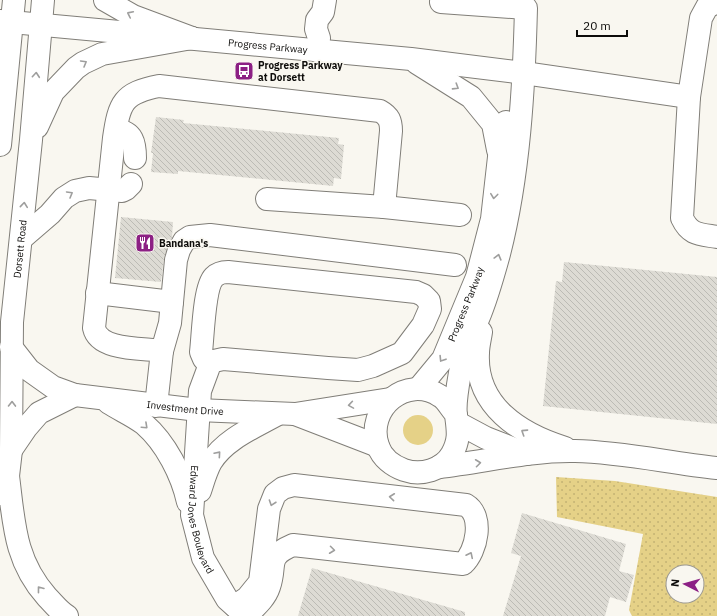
<svg xmlns="http://www.w3.org/2000/svg" width="717" height="616" viewBox="0 0 717 616" font-family="'IBM Plex Sans',sans-serif">
	<defs>
		<pattern id="grass-dots" width="8" height="8" patternUnits="userSpaceOnUse"><rect width="8" height="8" fill="#e5d187"/><path d="M2 2h.1M6 6h.1" fill="none" stroke="#c3b273" stroke-width="1.8" stroke-linecap="round"/></pattern>
		<pattern id="building-back-hatch" width="6" height="6" patternUnits="userSpaceOnUse"><rect width="6" height="6" fill="#dddbd4"/><path d="M-1 5l2 2M0 0l6 6M5-1l2 2" fill="none" stroke="#bcbbb5"/></pattern>
	</defs>
	<rect width="100%" height="100%" fill="#f9f7f0"/>
	<!-- grass -->
	<path fill="url(#grass-dots)" fill-rule="evenodd" d="M556,477L615,481L717,497V616H632L629,610L643,534L557,517ZM673,572H697V596H673Z"/>
	<!-- garden -->
	<path fill="#e5d187" d="M403 430a15 15 0 1 1 30 0a15 15 0 1 1-30 0Z"/>
	<!-- building -->
	<path fill="url(#building-back-hatch)" d="M156,117L184,120L183,123L339,138L338,144L344,145L341,179L334,178L333,186L178,171V174L151,172L153,153H151Z
		M121,217L173,222L172,237L164,257L161,282L115,278Z
		M564,262L717,277V424L543,406L556,281L562,282Z
		M522,513L626,544L619,571L634,575L626,602L610,597L605,616H503L521,556L511,553Z
		M312,568L465,612V616H298Z"/>
	<g fill="none" stroke-linecap="round" stroke-linejoin="round">
		<defs>
			<g id="minor">
				<path d="M442,0L441,2L526,8C524,88 519,176 499,254C493,276 487,298 478,319C472,335 464,351 461,367C459,379 454,403 456,415C458,431 460,439 452,454C443,470 421,476 404,470C393,466 382,458 378,446C365,408 407,374 440,396C446,399 451,409 456,414"/>
				<path d="M717,2L707,7L701,18L689,97L682,218C690,235 699,234 717,237"/>
				<path id="s1" d="M0,21L411,59L524,73L689,97"/>
				<path d="M318,51L319,38L316,29L317,20L323,12L325,0"/>
				<path d="M417,63L471,97L493,124L498,150"/>
				<path d="M116,130C133,132 135,143 135,158"/>
				<path d="M384,207L460,215"/>
				<path d="M21,239L50,214L64,198L75,191L89,188L122,191L126,189L131,184"/>
				<path d="M97,293L172,302"/>
				<path d="M481,332C480,339 478,346 478,353C475,406 520,434 565,448"/>
				<path id="s2" d="M11,347L29,370L53,387L75,395L198,410L295,414L390,399"/>
				<path d="M162,351L170,323L176,260L179,250L184,241L190,237L210,235L455,265"/>
				<path id="s3" d="M210,364L204,359L201,352C203,336 204,287 214,277C218,273 223,272 228,272L416,292L423,295L429,301L430,309L423,325L402,353L373,366L358,370L328,368L223,359L214,361L210,364L200,391L192,515L203,558L227,599L246,616"/>
				<path id="s4" d="M419,388L443,359L477,277L492,219L499,157L506,122"/>
				<path d="M109,403C120,410 134,416 144,424C166,443 182,475 188,502"/>
				<path d="M156,406L162,351C143,348 99,351 94,328L114,138C119,103 123,93 159,86L380,111C389,116 391,121 391,131L384,207L267,199"/>
				<path d="M295,414L378,446"/>
				<path d="M458,423L486,438L527,454"/>
				<path d="M11,450L26,428L39,413L75,395"/>
				<path d="M439,467C484,462 530,450 575,451C623,452 669,463 717,468"/>
				<path d="M200,491C203,482 206,471 211,462C225,439 255,427 278,414"/>
				<path d="M235,606L247,598L260,582L269,509L275,494L283,488L294,485L466,505C484,516 477,551 463,564L293,545C265,557 277,564 269,587C265,599 255,607 246,616"/>
			</g>
			<g id="major">
				<path d="M105,0L133,16L192,38"/>
				<path d="M37,127L53,92L76,68L83,63L102,54L192,38"/>
				<path d="M0,145L14,0"/>
				<path id="s5" d="M1,494L8,476L11,450L12,322L31,140L43,0"/>
			</g>
			<path id="highway" d="M8,476C14,522 14,560 47,597C54,604 59,611 67,616"/>
		</defs>
		<!-- minor casing -->
		<use href="#minor" stroke="#807e78" stroke-width="24"/>
		<!-- major casing -->
		<use href="#major" stroke="#807e78" stroke-width="24"/>
		<!-- highway casing -->
		<use href="#highway" stroke="#807e78" stroke-width="24"/>
		<!-- minor -->
		<use href="#minor" stroke="#fff" stroke-width="22"/>
		<!-- major -->
		<use href="#major" stroke="#fff" stroke-width="22"/>
		<!-- highway -->
		<use href="#highway" stroke="#fff" stroke-width="22"/>
	</g>
	<!-- one-way arrows -->
	<defs><path id="oneway-chevron" d="M-2-3.5L2.5 0L-2 3.5" fill="none" stroke-width="1.6" stroke-linecap="round" stroke-linejoin="round"/></defs>
	<g stroke="#9e9e9d">
		<use href="#oneway-chevron" transform="translate(130 14) rotate(-154)"/>
		<use href="#oneway-chevron" transform="translate(84 63) rotate(-30)"/>
		<use href="#oneway-chevron" transform="translate(36 75) rotate(-85)"/>
		<use href="#oneway-chevron" transform="translate(456 87) rotate(32)"/>
		<use href="#oneway-chevron" transform="translate(70 194) rotate(-30)"/>
		<use href="#oneway-chevron" transform="translate(494 196) rotate(97)"/>
		<use href="#oneway-chevron" transform="translate(24 205) rotate(-84)"/>
		<use href="#oneway-chevron" transform="translate(498 257) rotate(-75)"/>
		<use href="#oneway-chevron" transform="translate(442 359) rotate(122)"/>
		<use href="#oneway-chevron" transform="translate(12 404) rotate(-89)"/>
		<use href="#oneway-chevron" transform="translate(351 405) rotate(171)"/>
		<use href="#oneway-chevron" transform="translate(145 426) rotate(43)"/>
		<use href="#oneway-chevron" transform="translate(524 432) rotate(-147)"/>
		<use href="#oneway-chevron" transform="translate(218 454) rotate(-49)"/>
		<use href="#oneway-chevron" transform="translate(478 463) rotate(-7)"/>
		<use href="#oneway-chevron" transform="translate(392 497) rotate(-174)"/>
		<use href="#oneway-chevron" transform="translate(272 503) rotate(109)"/>
		<use href="#oneway-chevron" transform="translate(332 550) rotate(7)"/>
		<use href="#oneway-chevron" transform="translate(470 555) rotate(-64)"/>
		<use href="#oneway-chevron" transform="translate(40 589) rotate(-128)"/>
	</g>
	<!-- icons -->
	<defs>
		<symbol id="bus-square" viewBox="-11 -11 22 22"><rect x="-9" y="-9" width="18" height="18" rx="4" fill="#8c2084" stroke="#f9f7f0"/><path d="M-5-6H5V4H4V6H2V4H-2V6H-4V4H-5ZM-3.5-4V0h7V-4ZM-3.5 1.2v1.5H-2V1.2ZM2 1.2v1.5H3.5V1.2Z" fill="#fff"/></symbol>
		<symbol id="restaurant-square" viewBox="-11 -11 22 22"><rect x="-9" y="-9" width="18" height="18" rx="4" fill="#8c2084" stroke="#f9f7f0"/><path d="M-5-6h1v4h1v-4h1v4h1v-4h1v5L-1.5 .5V6h-2V.5L-5-1ZM5-6V6H3V1.5H1.5Q1.5-4 5-6Z" fill="#fff"/></symbol>
	</defs>
	<g fill-rule="evenodd">
		<use href="#bus-square" x="233" y="60" width="22" height="22"/>
		<use href="#restaurant-square" x="134" y="232" width="22" height="22"/>
	</g>
	<g text-anchor="middle" dominant-baseline="central" stroke-width="3" stroke-linejoin="round" paint-order="stroke">
		<!-- street labels -->
		<g font-size="10" fill="#0d0c0a" stroke="#f9f7f0">
			<text stroke="none"><textPath href="#s1" startOffset="269">Progress Parkway</textPath></text>
			<text stroke="none"><textPath href="#s5" startOffset="247">Dorsett Road</textPath></text>
			<text stroke="none"><textPath href="#s4" startOffset="97">Progress Parkway</textPath></text>
			<text stroke="none"><textPath href="#s2" startOffset="193">Investment Drive</textPath></text>
			<text stroke="none"><textPath href="#s3" startOffset="729">Edward Jones Boulevard</textPath></text>
		</g>
		<!-- poi labels -->
		<g font-size="10" font-weight="bold" fill="#0d0c0a" stroke="#f9f7f0" text-anchor="start">
			<text x="258" y="65">Progress Parkway<tspan x="258" dy="12">at Dorsett</tspan></text>
			<text x="159" y="243">Bandana's</text>
		</g>
	</g>
	<!-- north arrow -->
	<g transform="translate(685 584) rotate(276)"><circle r="19" fill="#f9f7f0" stroke="#9b9994"/>
	<path d="M0-3L7 15L0 10L-7 15Z" fill="#8c2084"/>
	<text y="-6" font-size="11" font-weight="bold" text-anchor="middle" fill="#0d0c0a">N</text>
	</g>
	<!-- scale -->
	<path d="M577 30v6h50v-6" fill="none" stroke="#0d0c0a" stroke-width="2"/>
	<text x="583" y="30" font-size="12" fill="#0d0c0a" stroke="#f9f7f0" stroke-width="3" paint-order="stroke">20 m</text>
</svg>
